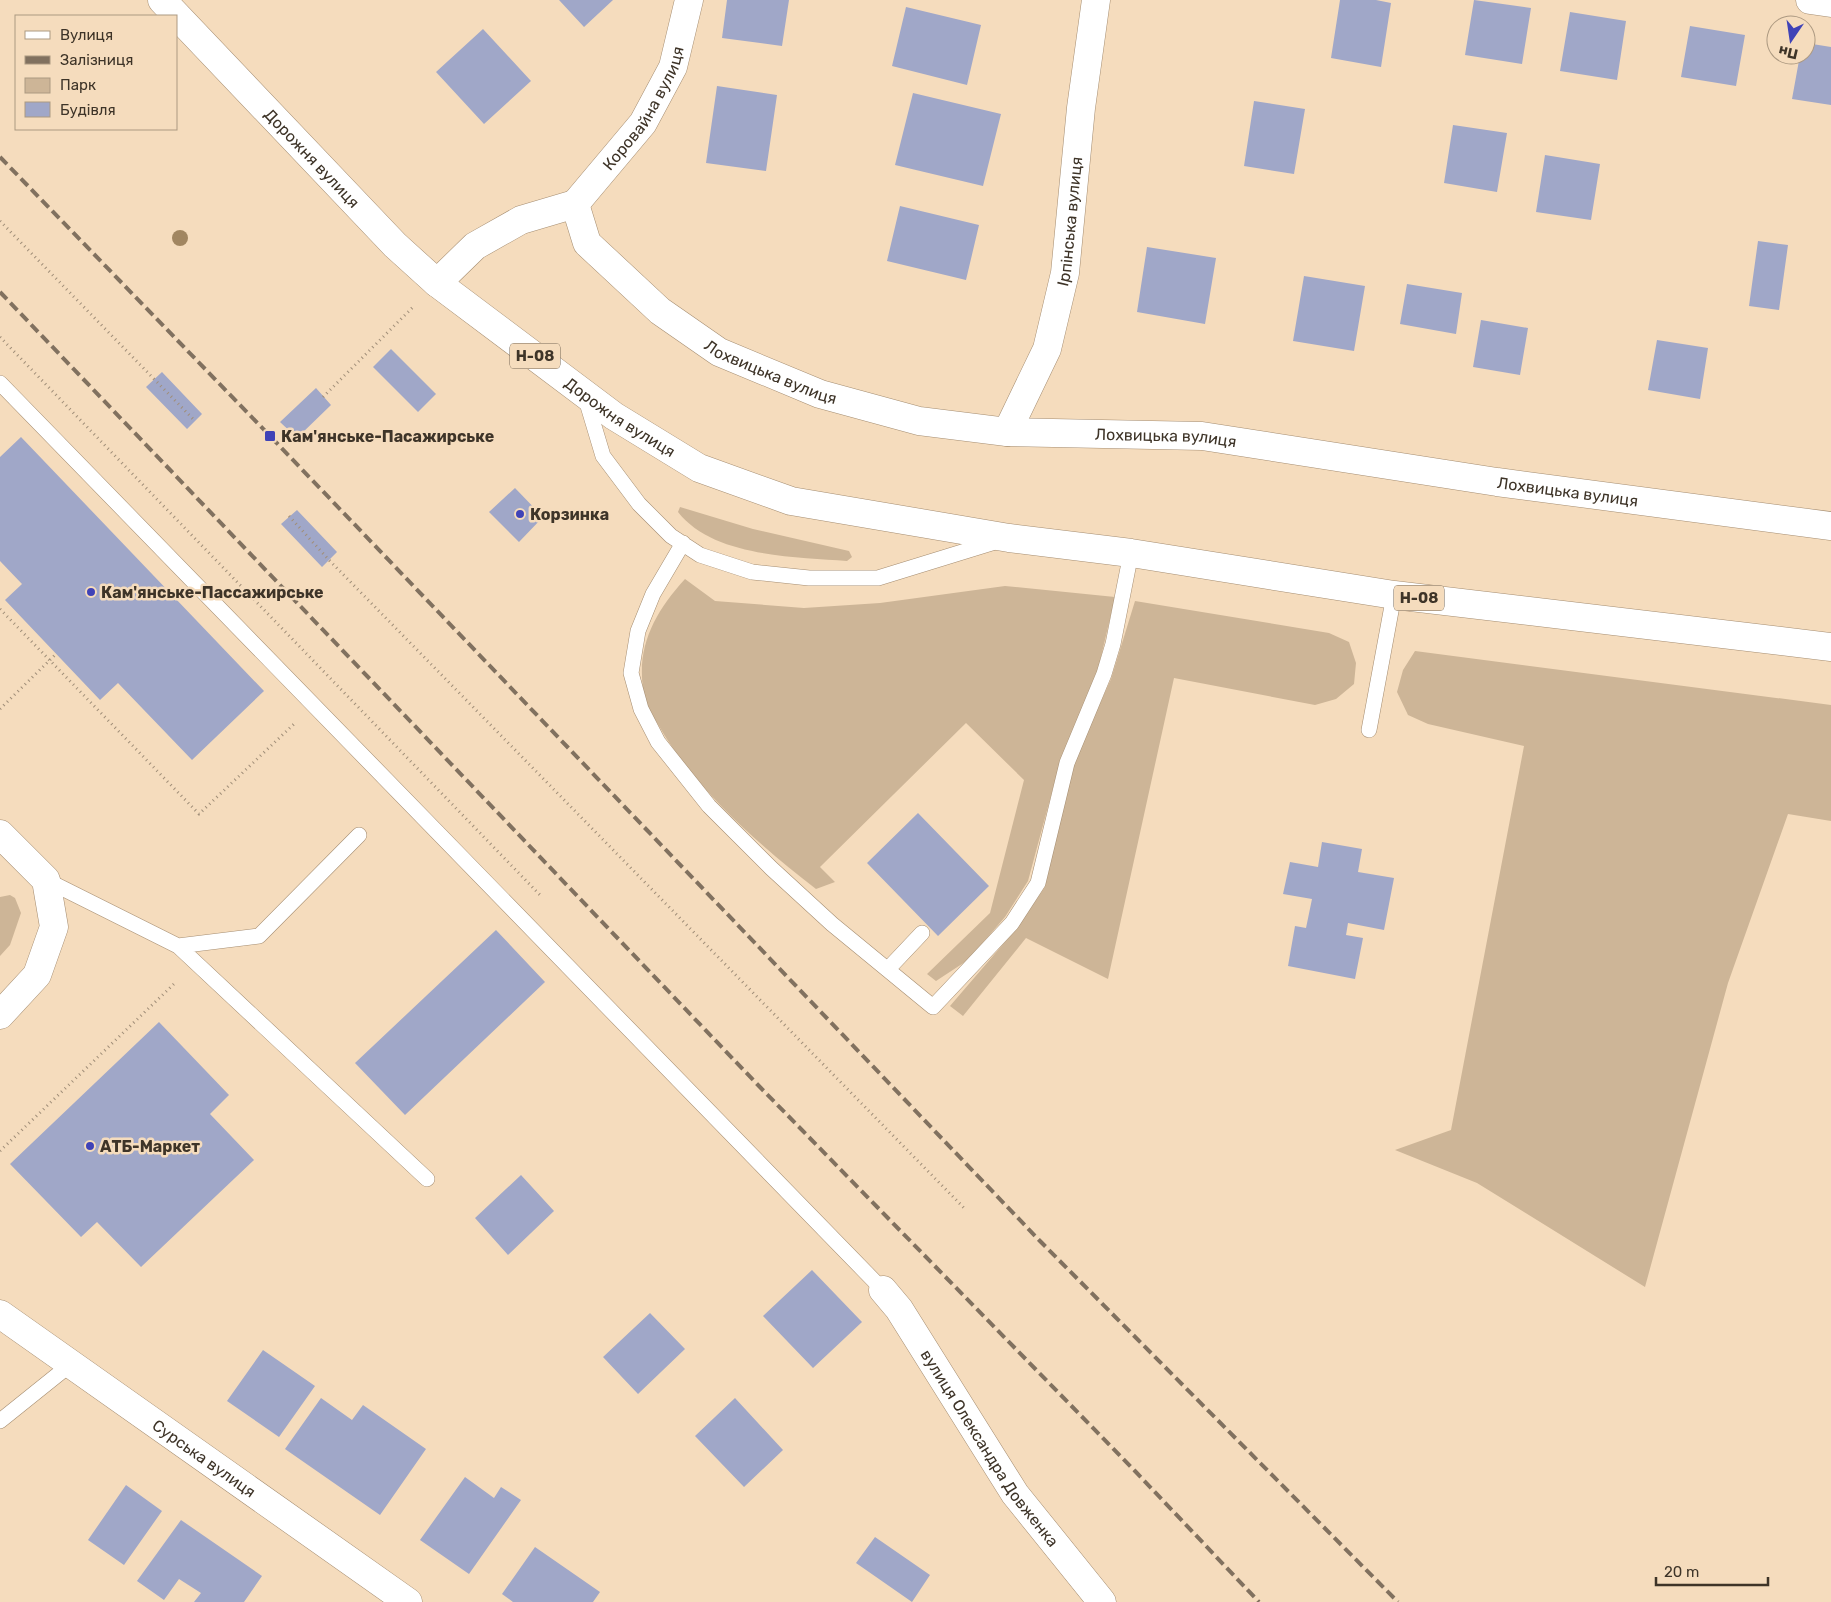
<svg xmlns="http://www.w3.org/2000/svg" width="1831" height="1602" viewBox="0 0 1831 1602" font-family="Rubik,sans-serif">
	<rect width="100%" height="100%" fill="#f5dcbd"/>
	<!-- green -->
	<path fill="#cdb597" d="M680,507L753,529L849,551L852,557L847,561C795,557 713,557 678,512Z
		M685,579L715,601L804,608L880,603L1005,586L1115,597L1097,674L1060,762L1028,881L1005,917L968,960L936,981L927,974L990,913L1024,780L966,723L820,867L835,882L816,889C759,845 695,789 659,726C655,719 648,711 646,703C633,653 652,615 685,579Z
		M1135,601L1329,633L1349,642L1356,663L1354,684L1336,699L1315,705L1174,678L1108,979L1026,938L963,1016L950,1006L1017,928L1045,887L1072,765L1111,679Z
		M1415,651L1831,705V821L1788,814L1728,983L1645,1287L1477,1183L1395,1150L1451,1130L1524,746L1428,724L1408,715L1397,692L1403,670Z
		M10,895L15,898L21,913L10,945L0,956V897Z"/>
	<!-- building -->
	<path fill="#a0a7c8" d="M559,0H613L584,27Z
		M727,0H789L782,46L722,38Z
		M1340,0H1376L1391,3L1381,67L1331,58Z
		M1474,0L1531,8L1522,64L1465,55Z
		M906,7L981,25L967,85L892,66Z
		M1570,12L1626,21L1617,80L1560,71Z
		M1690,26L1745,35L1736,86L1681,77Z
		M483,29L531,81L484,124L436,72Z
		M1806,43L1831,47V105L1792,99L1800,55H1806Z
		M717,86L777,95L766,171L706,163Z
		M913,93L1001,114L983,186L895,165Z
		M1254,101L1305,109L1294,174L1244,166Z
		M1453,125L1507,133L1497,192L1444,183Z
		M1545,155L1600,164L1591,220L1536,212Z
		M900,206L979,225L966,280L887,261Z
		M1758,241L1788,245L1779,310L1749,306Z
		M1147,247L1216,258L1205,324L1137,312Z
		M1304,276L1365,286L1354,351L1293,341Z
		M1407,284L1462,293L1456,334L1400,324Z
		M1481,320L1528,328L1520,375L1473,367Z
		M1657,340L1708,348L1700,399L1648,390Z
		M391,349L436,394L418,412L373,367Z
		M162,372L202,414L187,429L146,387Z
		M316,388L331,405L297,438L280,422Z
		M21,437L264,691L192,760L118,683L100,700L5,600L22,584L0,561V457Z
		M515,488L543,517L519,542L489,512Z
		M297,510L337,552L322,567L281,524Z
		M918,813L989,886L938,936L867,863Z
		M1322,842L1362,849L1358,872L1394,878L1384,930L1348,923L1346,935L1363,938L1355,979L1288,966L1295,926L1306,928L1312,899L1283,894L1290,862L1318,867Z
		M496,930L545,982L405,1115L355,1063Z
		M159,1022L229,1095L210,1114L254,1160L141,1267L97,1222L81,1237L10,1164Z
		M521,1175L554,1211L508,1255L475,1218Z
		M812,1270L862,1322L813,1368L763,1316Z
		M650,1313L685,1349L638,1394L603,1357Z
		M263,1350L315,1386L279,1437L227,1401Z
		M321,1398L352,1420L363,1405L426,1449L380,1515L285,1449Z
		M735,1398L783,1450L744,1487L695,1436Z
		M465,1477L494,1498L501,1487L521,1500L469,1574L420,1540Z
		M126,1485L162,1511L124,1565L88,1540Z
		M181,1520L262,1576L244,1602H194L201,1593L179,1579L164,1600L137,1581Z
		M875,1537L930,1575L912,1602L856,1563Z
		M535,1547L600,1592L593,1602H513L502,1594Z"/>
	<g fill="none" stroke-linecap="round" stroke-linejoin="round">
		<defs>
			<path id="service" d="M0,383L883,1290
				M585,396L603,456L639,504L671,536L700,555L752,572L809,578H878L998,541
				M683,543L653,594L638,631L631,673L641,709L658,742L709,806L771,868L832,924L933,1007L1012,923L1038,883L1067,763L1104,674L1113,644L1131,553
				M1369,730L1394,595
				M46,880L178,946L427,1179
				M178,946L259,936L359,835
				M888,969L922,933
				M0,1421L71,1364"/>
			<g id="minor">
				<path d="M1810,0L1831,3"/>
				<path id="s1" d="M575,204L587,243L660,311L719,352L820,394L919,421L1007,432L1202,436L1497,482L1831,526"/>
				<path id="s2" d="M575,204L643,123L673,67L689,0"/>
				<path d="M437,283L475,246L521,220L575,204"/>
				<path id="s3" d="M1007,432L1047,349L1065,273L1081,108L1096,0"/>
				<path id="s4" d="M883,1290L899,1309L1015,1494L1102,1602"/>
			</g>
			<g id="tertiary">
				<path id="s5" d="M0,1314L408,1602"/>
			</g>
			<path id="secondary" d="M0,834L46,880L54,927L37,975L0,1015"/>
			<g id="primary">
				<path id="s6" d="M162,0L395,245L437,283L614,416L699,468L791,501L1009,538L1131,553L1394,595L1831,647"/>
			</g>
		</defs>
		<!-- service casing -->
		<use href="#service" stroke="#a58d71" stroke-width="16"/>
		<!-- minor casing -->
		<use href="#minor" stroke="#a58d71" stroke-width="29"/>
		<!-- tertiary casing -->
		<use href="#tertiary" stroke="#a58d71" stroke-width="29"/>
		<!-- secondary casing -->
		<use href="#secondary" stroke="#a58d71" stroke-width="29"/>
		<!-- primary casing -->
		<use href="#primary" stroke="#a58d71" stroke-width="29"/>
		<!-- path -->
		<path stroke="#a08e78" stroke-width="3" stroke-dasharray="1 4" stroke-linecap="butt" d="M0,221L195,421
			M0,337L540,895
			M323,397L413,307
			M289,516L329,560L966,1210
			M0,609L199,814L294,724
			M0,709L56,654
			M0,1151L176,982"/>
		<!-- service -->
		<use href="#service" stroke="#fff" stroke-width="15"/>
		<!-- minor -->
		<use href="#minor" stroke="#fff" stroke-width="28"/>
		<!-- tertiary -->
		<use href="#tertiary" stroke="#fff" stroke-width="28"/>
		<!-- secondary -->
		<use href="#secondary" stroke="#fff" stroke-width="28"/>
		<!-- primary -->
		<use href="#primary" stroke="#fff" stroke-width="28"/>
		<!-- rail -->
		<path stroke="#81715f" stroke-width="4" stroke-dasharray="10 5" stroke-linecap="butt" d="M0,157L270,436L1039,1240L1398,1602
			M0,292L757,1084L1135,1471L1259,1602"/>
	</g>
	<!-- trees -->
	<circle fill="#a18661" cx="180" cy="238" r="8"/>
	<!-- markers -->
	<g fill="#4043b7" stroke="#f5dcbd" stroke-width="2">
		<rect x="264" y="430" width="12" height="12" rx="2.5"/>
		<circle cx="520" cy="514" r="5"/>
		<circle cx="91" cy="592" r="5"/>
		<circle cx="90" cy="1146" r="5"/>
	</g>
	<g text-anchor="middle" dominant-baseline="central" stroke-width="5" stroke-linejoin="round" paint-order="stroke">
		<!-- shield labels -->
		<g fill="#f5dcbd" stroke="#756655" stroke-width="1">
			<rect x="510" y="343.5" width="50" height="25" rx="4"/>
			<rect x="1394" y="585.5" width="50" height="25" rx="4"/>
		</g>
		<g font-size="15" font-weight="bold" fill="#3e3428">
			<text x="535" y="356">Н-08</text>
			<text x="1419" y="598">Н-08</text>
		</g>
		<!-- street labels -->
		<g font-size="16" fill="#3e3428" stroke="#f5dcbd">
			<text stroke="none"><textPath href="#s2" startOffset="119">Коровайна вулиця</textPath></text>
			<text stroke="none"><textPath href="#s6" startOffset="218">Дорожня вулиця</textPath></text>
			<text stroke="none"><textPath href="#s3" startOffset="222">Ірпінська вулиця</textPath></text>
			<text stroke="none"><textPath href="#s1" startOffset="268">Лохвицька вулиця</textPath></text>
			<text stroke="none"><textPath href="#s6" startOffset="622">Дорожня вулиця</textPath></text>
			<text stroke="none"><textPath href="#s1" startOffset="672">Лохвицька вулиця</textPath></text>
			<text stroke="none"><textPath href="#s1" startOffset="1078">Лохвицька вулиця</textPath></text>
			<text stroke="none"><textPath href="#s4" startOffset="191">вулиця Олександра Довженка</textPath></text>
			<text stroke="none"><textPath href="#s5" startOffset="250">Сурська вулиця</textPath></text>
		</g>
		<!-- poi labels -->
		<g font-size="16" font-weight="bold" fill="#3e3428" stroke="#f5dcbd" text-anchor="start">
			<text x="281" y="436">Кам'янське-Пасажирське</text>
			<text x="530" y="514">Корзинка</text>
			<text x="101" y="592">Кам'янське-Пассажирське</text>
			<text x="100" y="1146">АТБ-Маркет</text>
		</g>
	</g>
	<!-- legend -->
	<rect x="15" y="15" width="162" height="115" fill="#f5dcbd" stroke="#ac9981"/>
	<rect x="25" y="31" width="25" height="8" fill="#ffffff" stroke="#ac9981"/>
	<text x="60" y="40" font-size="15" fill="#3e3428">Вулиця</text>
	<rect x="25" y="56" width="25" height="8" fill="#81715f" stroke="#ac9981"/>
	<text x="60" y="65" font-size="15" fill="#3e3428">Залізниця</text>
	<rect x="25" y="78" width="25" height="15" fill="#cdb597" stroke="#ac9981"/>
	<text x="60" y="90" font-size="15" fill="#3e3428">Парк</text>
	<rect x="25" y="102" width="25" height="15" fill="#a0a7c8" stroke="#ac9981"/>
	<text x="60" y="115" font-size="15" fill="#3e3428">Будівля</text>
	<!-- north arrow -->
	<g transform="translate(1791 40) rotate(193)"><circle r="24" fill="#f5dcbd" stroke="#ac9981"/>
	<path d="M0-4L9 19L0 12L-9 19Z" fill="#4043b7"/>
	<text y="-8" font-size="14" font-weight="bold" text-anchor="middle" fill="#3e3428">Пн</text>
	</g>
	<!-- scale -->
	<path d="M1656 1577v8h112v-8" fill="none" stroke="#3e3428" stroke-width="2.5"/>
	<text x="1664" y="1577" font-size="15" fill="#3e3428" stroke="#f5dcbd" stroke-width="4" paint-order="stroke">20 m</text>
</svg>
